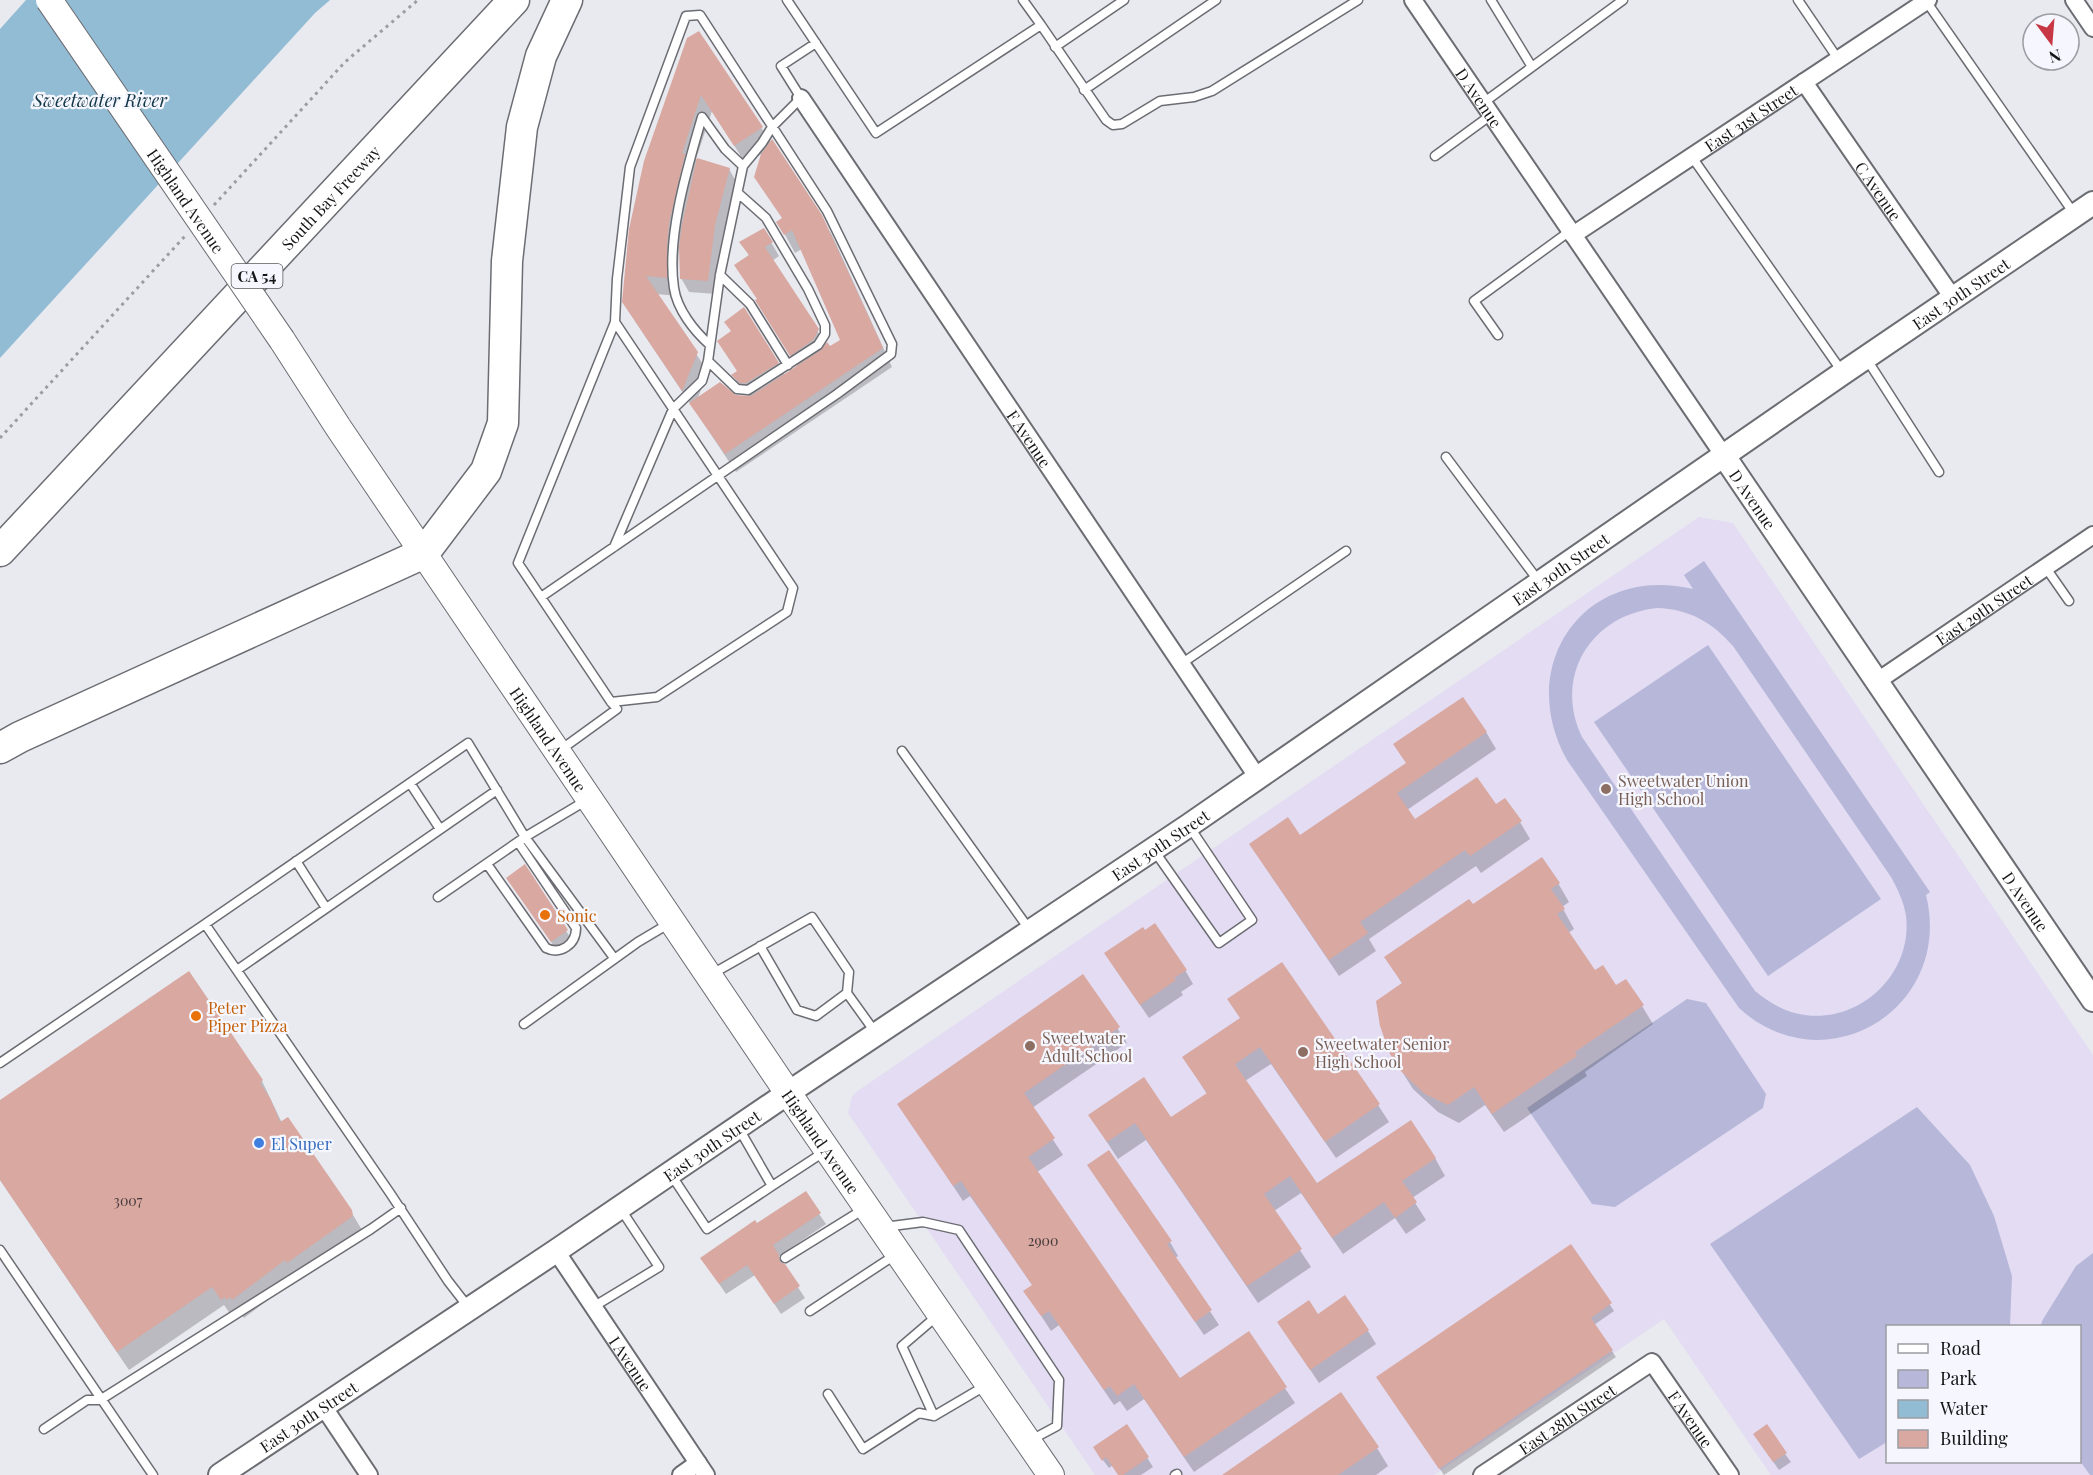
<svg xmlns="http://www.w3.org/2000/svg" width="2093" height="1475" viewBox="0 0 2093 1475" font-family="'Playfair Display',serif">
	<rect width="100%" height="100%" fill="#e9e9f0"/>
	<!-- education -->
	<path fill="#e3dcf2" fill-rule="evenodd" d="M1699,517L1733,523L2093,1055V1475H1771L1664,1319L1434,1475H1095L848,1113L852,1097L856,1092ZM1888,1326H2080V1462H1888Z"/>
	<!-- green -->
	<path fill="#b6b7d9" fill-rule="evenodd" d="M1704,561L1930,892L1926,895C1954,1008 1825,1087 1739,1008L1567,760C1514,665 1585,563 1693,589L1684,575ZM1657,608C1689,609 1712,622 1733,646L1891,877C1898,890 1904,902 1906,916C1913,973 1861,1023 1805,1015C1786,1013 1770,1003 1755,991L1582,737C1553,676 1591,615 1657,608Z
		M1708,645L1881,899L1768,976L1594,722Z
		M1687,999L1706,1003L1766,1094L1763,1108L1615,1207L1592,1204L1527,1108Z
		M1917,1107L1970,1165L1994,1216L2012,1276L2010,1326H1888L1887,1442L1859,1459L1710,1244Z
		M2093,1253V1475H2090L2080,1461V1326H2041L2042,1321L2076,1266Z"/>
	<!-- water -->
	<path fill="#91bcd4" d="M26,0H330L315,13L0,358V29Z"/>
	<!-- shadow -->
	<path fill="#0003" fill-rule="evenodd" d="M698,33L820,216L832,235L892,367L736,472L635,321ZM712,111L746,164L763,153L756,177L783,219L778,222L795,253L802,249L842,341L829,348L827,346L772,261L779,256L764,230L741,242L750,257L758,300L765,314L798,367L785,376L778,363L733,375L741,389L750,397L697,400L708,372L657,294L677,296L679,247H681V278L689,292L716,294L722,239L737,183L729,169L696,159Z
		M1486,732L1496,749L1407,810L1415,821L1520,822L1530,839L1481,873L1476,866L1369,939L1376,951L1339,976L1261,861Z
		M525,866L575,945L560,955L508,878Z
		M1558,883L1569,902L1562,907L1574,929L1568,933L1595,972L1642,1006L1653,1024L1585,1072L1587,1076L1504,1132L1485,1105L1459,1123L1438,1112L1413,1089L1391,1054L1403,985L1386,957L1473,906Z
		M1114,967L1185,970L1193,984L1181,992L1183,995L1149,1018Z
		M1083,976L1127,1043L1032,1108L1063,1155L1037,1172L1180,1380L1248,1334L1295,1403L1194,1472L1144,1399L1127,1411L1120,1401L1114,1405L1059,1325L1051,1331L1025,1291L1033,1286L970,1196L963,1201L899,1104Z
		M1229,1000L1378,1105L1389,1122L1336,1158L1271,1064L1245,1081L1317,1185L1435,1158L1445,1176L1412,1198L1426,1220L1406,1234L1395,1218L1343,1254L1301,1193L1274,1211L1311,1267L1258,1303L1146,1140L1118,1159L1090,1116L1171,1119L1207,1094L1184,1058L1241,1019Z
		M262,1081L282,1123L350,1210L362,1230L363,1236L299,1281L297,1278L244,1318L242,1315L239,1318L237,1315L233,1318L224,1305L129,1370L0,1180V1102Z
		M1109,1152L1170,1242L1178,1256L1175,1258L1219,1325L1204,1335L1097,1179Z
		M819,1214L826,1224L778,1257L805,1298L781,1314L755,1275L726,1294L709,1269Z
		M1571,1246L1614,1311L1594,1325L1616,1357L1444,1475L1382,1384Z
		M1317,1316L1368,1331L1376,1344L1319,1383L1279,1323Z
		M1127,1426L1153,1467L1141,1475H1119L1113,1465L1109,1468L1100,1456Z
		M1760,1443L1785,1454L1791,1462L1779,1470Z
		M1377,1448L1388,1466L1376,1475H1223Z"/>
	<!-- building -->
	<path fill="#d8a8a1" d="M699,31L763,127L734,146L701,95L682,153L685,154L669,223L667,246V278L646,276L698,352L682,391L622,302L629,229L644,161L687,38Z
		M772,139L822,215L883,348L725,454L689,403L720,382L736,395L751,396L821,350L827,342L830,346L840,340L792,230L784,235L776,222L782,218L754,177L761,154Z
		M697,158L730,168L715,225L708,281L680,279L679,247L682,225Z
		M764,228L773,242L765,247L819,329L813,340L790,356L755,300L757,299L734,265L749,255L739,242Z
		M744,307L779,363L746,383H740L731,375L737,371L717,341L731,331L724,322Z
		M1463,697L1487,732L1397,793L1415,819L1477,777L1496,804L1505,798L1522,821L1470,856L1465,850L1360,922L1368,933L1329,960L1249,844L1288,817L1300,835L1406,763L1393,744Z
		M1542,857L1560,883L1551,889L1565,909L1557,914L1595,970L1603,965L1616,985L1626,979L1644,1005L1575,1052L1577,1056L1492,1114L1474,1087L1448,1105L1425,1094L1410,1080L1400,1070L1390,1054L1380,1026L1376,1001L1402,983L1384,957L1469,899L1473,904Z
		M525,864L568,930L551,942L506,878Z
		M1155,923L1187,970L1174,978L1176,980L1140,1005L1104,953L1143,927L1145,930Z
		M1282,962L1380,1104L1325,1142L1260,1047L1235,1064L1317,1183L1411,1120L1436,1158L1402,1181L1417,1202L1395,1218L1384,1202L1332,1238L1290,1176L1264,1194L1302,1249L1247,1286L1135,1123L1107,1142L1088,1115L1144,1077L1171,1117L1207,1093L1182,1057L1240,1018L1227,999Z
		M189,971L263,1080L260,1083L271,1100L280,1122L288,1117L352,1210L353,1216L287,1263L285,1260L232,1300L230,1297L227,1300L225,1297L221,1300L212,1287L117,1352L0,1180V1100Z
		M1083,974L1120,1027L1024,1093L1055,1138L1028,1157L1180,1378L1249,1331L1287,1387L1184,1457L1134,1384L1117,1396L1110,1386L1104,1390L1049,1311L1041,1316L1023,1291L1032,1285L961,1181L953,1186L897,1104Z
		M1109,1150L1172,1241L1167,1244L1212,1310L1195,1322L1087,1165Z
		M806,1191L821,1213L773,1245L779,1255L780,1262L785,1264L800,1286L774,1304L747,1265L719,1284L700,1258L755,1220L757,1223Z
		M1571,1244L1612,1303L1591,1318L1613,1350L1439,1469L1376,1377Z
		M1345,1295L1369,1330L1310,1370L1277,1322L1309,1300L1318,1314Z
		M1341,1392L1379,1447L1338,1475H1222Z
		M1127,1424L1149,1457L1123,1475H1118L1106,1457L1102,1461L1093,1447Z
		M1767,1424L1787,1453L1773,1462L1753,1434Z"/>
	<g fill="none" stroke-linecap="round" stroke-linejoin="round">
		<defs>
			<path id="lane" d="M787,0L876,133L1041,25L1106,120L1113,125L1122,124L1160,101L1194,97L1212,91L1358,0
				M1023,0L1041,25
				M1491,0L1532,67
				M1798,0L1838,59
				M1926,1L2075,215
				M1055,47L1124,0
				M1084,90L1216,0
				M1483,103L1623,0
				M1435,156L1491,115
				M1692,157L1843,373
				M720,275L750,304L788,365
				M1498,335L1474,301L1570,231
				M710,345C694,331 677,309 674,288C666,236 688,166 702,117L725,149L743,166
				M1866,358L1939,472
				M708,361L737,389L748,390L818,345L825,334V325L808,289L766,218L738,193
				M1446,457L1540,583
				M614,547L673,409L702,381L708,361L720,275L743,166L762,143L772,127L801,98L781,66L816,43
				M2046,568L2069,601
				M541,597L837,394L891,354L892,344L827,211L700,15L686,16L630,167L617,279L615,322
				M1181,664L1346,551
				M559,751L617,709L611,702L518,563L615,322L793,588L787,612L657,697L611,702
				M902,751L1029,929
				M410,783L440,829
				M1153,849L1219,943L1252,920L1189,826
				M296,861L326,908
				M487,864L546,948C560,955 576,945 576,928L518,842
				M438,897L525,837L614,958
				M205,924L468,743L525,837L587,800
				M760,946L797,1010L816,1016L847,993
				M237,970L497,790
				M712,974L812,917L849,972L847,993L875,1032
				M524,1024L638,942L670,923
				M0,1063L205,924L390,1193L448,1281L469,1308
				M670,1173L707,1229L772,1186L738,1127
				M772,1186L824,1152
				M884,1227L923,1222L959,1230L1059,1380L1057,1426L1031,1440
				M0,1250L153,1475
				M785,1258L864,1209
				M593,1307L659,1267L620,1208
				M810,1311L895,1255
				M937,1316L902,1346L934,1416L985,1386
				M828,1394L863,1449L919,1413L934,1416
				M44,1429L87,1400H100L371,1229L401,1208
				M1175,1475L1177,1474"/>
			<g id="street">
				<path id="s1" d="M1413,0L1724,456"/>
				<path d="M2074,0L2093,28"/>
				<path id="s2" d="M1804,82L1953,298"/>
				<path id="s3" d="M801,98L1258,778"/>
				<path id="s4" d="M1573,235L1928,0"/>
				<path id="s5" d="M1876,682L2093,535"/>
				<path id="s6" d="M556,1251L706,1475"/>
				<path d="M323,1406L369,1475"/>
				<path d="M681,1475L698,1463"/>
				<path id="s7" d="M1482,1475L1652,1362L1730,1475"/>
			</g>
			<g id="secondary">
				<path id="s8" d="M1724,456L2093,1000"/>
				<path id="s9" d="M220,1475L556,1251L788,1093L1188,826L1843,373L2093,203"/>
			</g>
			<g id="primary">
				<path id="s10" d="M282,340L338,427L788,1093L1051,1475"/>
			</g>
			<g id="highway">
				<path id="s11" d="M0,551L514,0"/>
				<path d="M0,748L20,737L424,553L486,471L503,423L507,261L522,127L541,56L567,0"/>
			</g>
		</defs>
		<!-- lane casing -->
		<use href="#lane" stroke="#6c6d73" stroke-width="11"/>
		<!-- street casing -->
		<use href="#street" stroke="#6c6d73" stroke-width="20"/>
		<!-- secondary casing -->
		<use href="#secondary" stroke="#6c6d73" stroke-width="26"/>
		<!-- primary casing -->
		<use href="#primary" stroke="#6c6d73" stroke-width="28"/>
		<!-- highway casing -->
		<use href="#highway" stroke="#6c6d73" stroke-width="33"/>
		<!-- path -->
		<path stroke="#9c9ca1" stroke-width="3" stroke-dasharray="3 4.5" stroke-linecap="butt" d="M214,205L345,62L418,0
			M0,438L185,236"/>
		<!-- lane -->
		<use href="#lane" stroke="#fff" stroke-width="8"/>
		<!-- street -->
		<use href="#street" stroke="#fff" stroke-width="16"/>
		<!-- secondary -->
		<use href="#secondary" stroke="#fff" stroke-width="22"/>
		<!-- primary -->
		<use href="#primary" stroke="#fff" stroke-width="26"/>
		<!-- highway -->
		<use href="#highway" stroke="#fff" stroke-width="30"/>
		<defs>
			<g id="primary-bridge">
				<path id="s12" d="M49,0L282,340"/>
			</g>
		</defs>
		<!-- primary-bridge casing -->
		<use href="#primary-bridge" stroke="#6c6d73" stroke-width="28" stroke-linecap="butt"/>
		<!-- primary-bridge -->
		<use href="#primary-bridge" stroke="#fff" stroke-width="26"/>
	</g>
	<!-- markers -->
	<g fill="#8d6e63" stroke="#f6f7fe" stroke-width="2">
		<circle cx="1606" cy="789" r="6"/>
		<circle cx="1030" cy="1046" r="6"/>
		<circle cx="1303" cy="1052" r="6"/>
	</g>
	<g fill="#e8710a" stroke="#f6f7fe" stroke-width="2">
		<circle cx="545" cy="915" r="6"/>
		<circle cx="196" cy="1016" r="6"/>
	</g>
	<circle fill="#3f7fe0" stroke="#f6f7fe" stroke-width="2" cx="259" cy="1143" r="6"/>
	<g text-anchor="middle" dominant-baseline="central" stroke-width="4.5" stroke-linejoin="round" paint-order="stroke">
		<!-- number labels -->
		<g font-size="14" fill="#463a3a">
			<text x="128" y="1200">3007</text>
			<text x="1043" y="1240">2900</text>
		</g>
		<!-- shield labels -->
		<rect fill="#f6f7fe" stroke="#58595c" stroke-width="1.5" x="231.5" y="264" width="51" height="24" rx="4.5"/>
		<g font-size="15" font-weight="bold" fill="#151517">
			<text x="257" y="276">CA 54</text>
		</g>
		<!-- street labels -->
		<g font-size="16" fill="#151517" stroke="#f6f7fe">
			<text stroke="none"><textPath href="#s1" startOffset="118">D Avenue</textPath></text>
			<text stroke="none"><textPath href="#s4" startOffset="213">East 31st Street</textPath></text>
			<text stroke="none"><textPath href="#s2" startOffset="132">C Avenue</textPath></text>
			<text stroke="none"><textPath href="#s11" startOffset="484">South Bay Freeway</textPath></text>
			<text stroke="none"><textPath href="#s12" startOffset="243">Highland Avenue</textPath></text>
			<text stroke="none"><textPath href="#s9" startOffset="2104">East 30th Street</textPath></text>
			<text stroke="none"><textPath href="#s3" startOffset="410">F Avenue</textPath></text>
			<text stroke="none"><textPath href="#s8" startOffset="52">D Avenue</textPath></text>
			<text stroke="none"><textPath href="#s9" startOffset="1618">East 30th Street</textPath></text>
			<text stroke="none"><textPath href="#s5" startOffset="130">East 29th Street</textPath></text>
			<text stroke="none"><textPath href="#s10" startOffset="480">Highland Avenue</textPath></text>
			<text stroke="none"><textPath href="#s9" startOffset="1132">East 30th Street</textPath></text>
			<text stroke="none"><textPath href="#s8" startOffset="538">D Avenue</textPath></text>
			<text stroke="none"><textPath href="#s10" startOffset="966">Highland Avenue</textPath></text>
			<text stroke="none"><textPath href="#s9" startOffset="592">East 30th Street</textPath></text>
			<text stroke="none"><textPath href="#s6" startOffset="135">I Avenue</textPath></text>
			<text stroke="none"><textPath href="#s9" startOffset="106">East 30th Street</textPath></text>
			<text stroke="none"><textPath href="#s7" startOffset="102">East 28th Street</textPath></text>
			<text stroke="none"><textPath href="#s7" startOffset="273">F Avenue</textPath></text>
		</g>
		<!-- education labels -->
		<g font-size="16" fill="#785e54" stroke="#f6f7fe" text-anchor="start">
			<text x="1618" y="780">Sweetwater Union<tspan x="1618" dy="18">High School</tspan></text>
			<text x="1042" y="1037">Sweetwater<tspan x="1042" dy="18">Adult School</tspan></text>
			<text x="1315" y="1043">Sweetwater Senior<tspan x="1315" dy="18">High School</tspan></text>
		</g>
		<!-- food labels -->
		<g font-size="16" fill="#c56008" stroke="#f6f7fe" text-anchor="start">
			<text x="557" y="915">Sonic</text>
			<text x="208" y="1007">Peter<tspan x="208" dy="18">Piper Pizza</tspan></text>
		</g>
		<!-- shop labels -->
		<g font-size="16" fill="#366cbe" stroke="#f6f7fe" text-anchor="start">
			<text x="271" y="1143">El Super</text>
		</g>
		<!-- water labels -->
		<g font-size="18" font-style="italic" fill="#113648" stroke="#f6f7fe">
			<text x="100" y="100">Sweetwater River</text>
		</g>
	</g>
	<!-- legend -->
	<rect x="1886" y="1325" width="195" height="138" fill="#f6f7fe" stroke="#9c9da2" stroke-width="1.5"/>
	<rect x="1898" y="1344" width="30" height="9" fill="#ffffff" stroke="#9c9da2" stroke-width="1.5"/>
	<text x="1940" y="1355" font-size="18" fill="#151517">Road</text>
	<rect x="1898" y="1370" width="30" height="18" fill="#b6b7d9" stroke="#9c9da2" stroke-width="1.5"/>
	<text x="1940" y="1385" font-size="18" fill="#151517">Park</text>
	<rect x="1898" y="1400" width="30" height="18" fill="#91bcd4" stroke="#9c9da2" stroke-width="1.5"/>
	<text x="1940" y="1415" font-size="18" fill="#151517">Water</text>
	<rect x="1898" y="1430" width="30" height="18" fill="#d8a8a1" stroke="#9c9da2" stroke-width="1.5"/>
	<text x="1940" y="1445" font-size="18" fill="#151517">Building</text>
	<!-- north arrow -->
	<g transform="translate(2051 42) rotate(164)"><circle r="28" fill="#f6f7fe" stroke="#9c9da2" stroke-width="1.5"/>
	<path d="M0-4.5L10 22L0 15L-10 22Z" fill="#c83844"/>
	<text y="-9" font-size="16" font-weight="bold" text-anchor="middle" fill="#151517">N</text>
	</g>
</svg>
